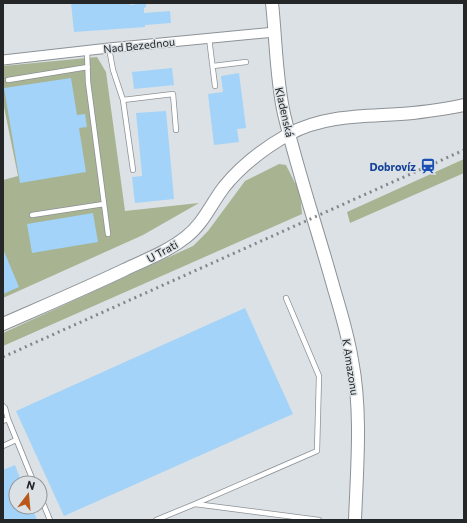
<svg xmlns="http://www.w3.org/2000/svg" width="467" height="523" viewBox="0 0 467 523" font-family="Commissioner,sans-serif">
	<rect width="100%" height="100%" fill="#dbe1e5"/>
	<!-- green -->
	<path fill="#a7b391" d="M97,57L106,72L125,211L199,203L143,235L3,298V180L18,176L3,102V66Z
		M464,159V173L350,223L347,212Z
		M279,164L286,165L295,183H299L302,214L3,346V333L193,246L208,231L245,181Z"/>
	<!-- building -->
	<path fill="#a3d3f8" d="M71,3H130V5L146,3V7L144,8V13L170,11L171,23L145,25V27L74,32Z
		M172,68L174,85L134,89L132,72Z
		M239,73L246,128L237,129L239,142L214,145L208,94L223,92L221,76Z
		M71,78L77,115L85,114L87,127L79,128L86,172L20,183L4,88Z
		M166,111L174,199L135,203L132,177L142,176V174L136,113Z
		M93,213L98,242L32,253L27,224Z
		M3,249L19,287L3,294Z
		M245,308L293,414L64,516L16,411Z
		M15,465L22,483H16V507H32L37,520H3V470Z"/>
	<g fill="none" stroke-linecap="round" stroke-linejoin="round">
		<defs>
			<path id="lane" d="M209,38L215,86
				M109,48L113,70L123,100L133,170
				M87,50L88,82L108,234
				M213,66L246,62
				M8,80L88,67
				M123,100L173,94L176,130
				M32,215L104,204
				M3,406L5,408L8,419L3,421
				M8,419L34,483
				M3,446L16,440
				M40,496L50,520
				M195,504L317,451L319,376L286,298
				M156,520L195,504L319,520"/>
			<path id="street" d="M3,60L109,48L275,32"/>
			<path id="secondary" d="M272,3C276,40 276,78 284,114C298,173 318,231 334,289C341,312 348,336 352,360C362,411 357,468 355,520
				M3,324C44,306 84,289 124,270C145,260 167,252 186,237C203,224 211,204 224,187C241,166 266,147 289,134C328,113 372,117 413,113C430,111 447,109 464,105"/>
		</defs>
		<!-- lane casing -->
		<use href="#lane" stroke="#8d9296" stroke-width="6"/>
		<!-- street casing -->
		<use href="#street" stroke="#8d9296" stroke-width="11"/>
		<!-- secondary casing -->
		<use href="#secondary" stroke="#8d9296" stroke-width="14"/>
		<!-- lane -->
		<use href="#lane" stroke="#fff" stroke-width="4.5"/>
		<!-- street -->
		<use href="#street" stroke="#fff" stroke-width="9"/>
		<!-- secondary -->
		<use href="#secondary" stroke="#fff" stroke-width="12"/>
		<!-- rail -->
		<path stroke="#83878a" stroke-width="3" stroke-dasharray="2 4" stroke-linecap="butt" d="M3,357L464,150"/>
	</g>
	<!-- icons -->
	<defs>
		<symbol id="station-bare" viewBox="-9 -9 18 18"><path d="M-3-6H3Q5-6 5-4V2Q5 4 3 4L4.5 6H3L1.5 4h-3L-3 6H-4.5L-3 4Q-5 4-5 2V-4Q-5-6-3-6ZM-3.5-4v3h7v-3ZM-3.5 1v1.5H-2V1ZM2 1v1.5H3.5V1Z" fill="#1a4fb4" stroke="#dbe1e5" stroke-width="2.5" paint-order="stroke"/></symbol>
	</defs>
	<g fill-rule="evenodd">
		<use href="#station-bare" x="417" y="155" width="22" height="22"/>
	</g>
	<g text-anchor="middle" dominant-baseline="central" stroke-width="3" stroke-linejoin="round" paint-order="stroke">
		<!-- street labels -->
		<g font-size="11" fill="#242628" stroke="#dbe1e5">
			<text transform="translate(139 45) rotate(-6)">Nad Bezednou</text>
			<text transform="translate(285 112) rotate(77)">Kladenská</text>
			<text transform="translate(162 251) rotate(-29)">U Trati</text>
			<text transform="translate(351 367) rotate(81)">K Amazonu</text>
		</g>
		<!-- transit labels -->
		<g font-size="11" font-weight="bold" fill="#164399" stroke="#dbe1e5" text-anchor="end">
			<text x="416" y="166">Dobrovíz</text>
		</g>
	</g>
	<!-- border -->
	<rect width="467" height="523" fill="none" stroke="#242628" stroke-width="8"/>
	<!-- north arrow -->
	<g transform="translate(28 495) rotate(16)"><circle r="19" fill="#dbe1e5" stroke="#929699"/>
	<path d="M0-3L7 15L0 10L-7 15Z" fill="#b95817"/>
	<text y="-6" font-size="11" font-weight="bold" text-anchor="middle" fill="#242628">N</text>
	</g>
</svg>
